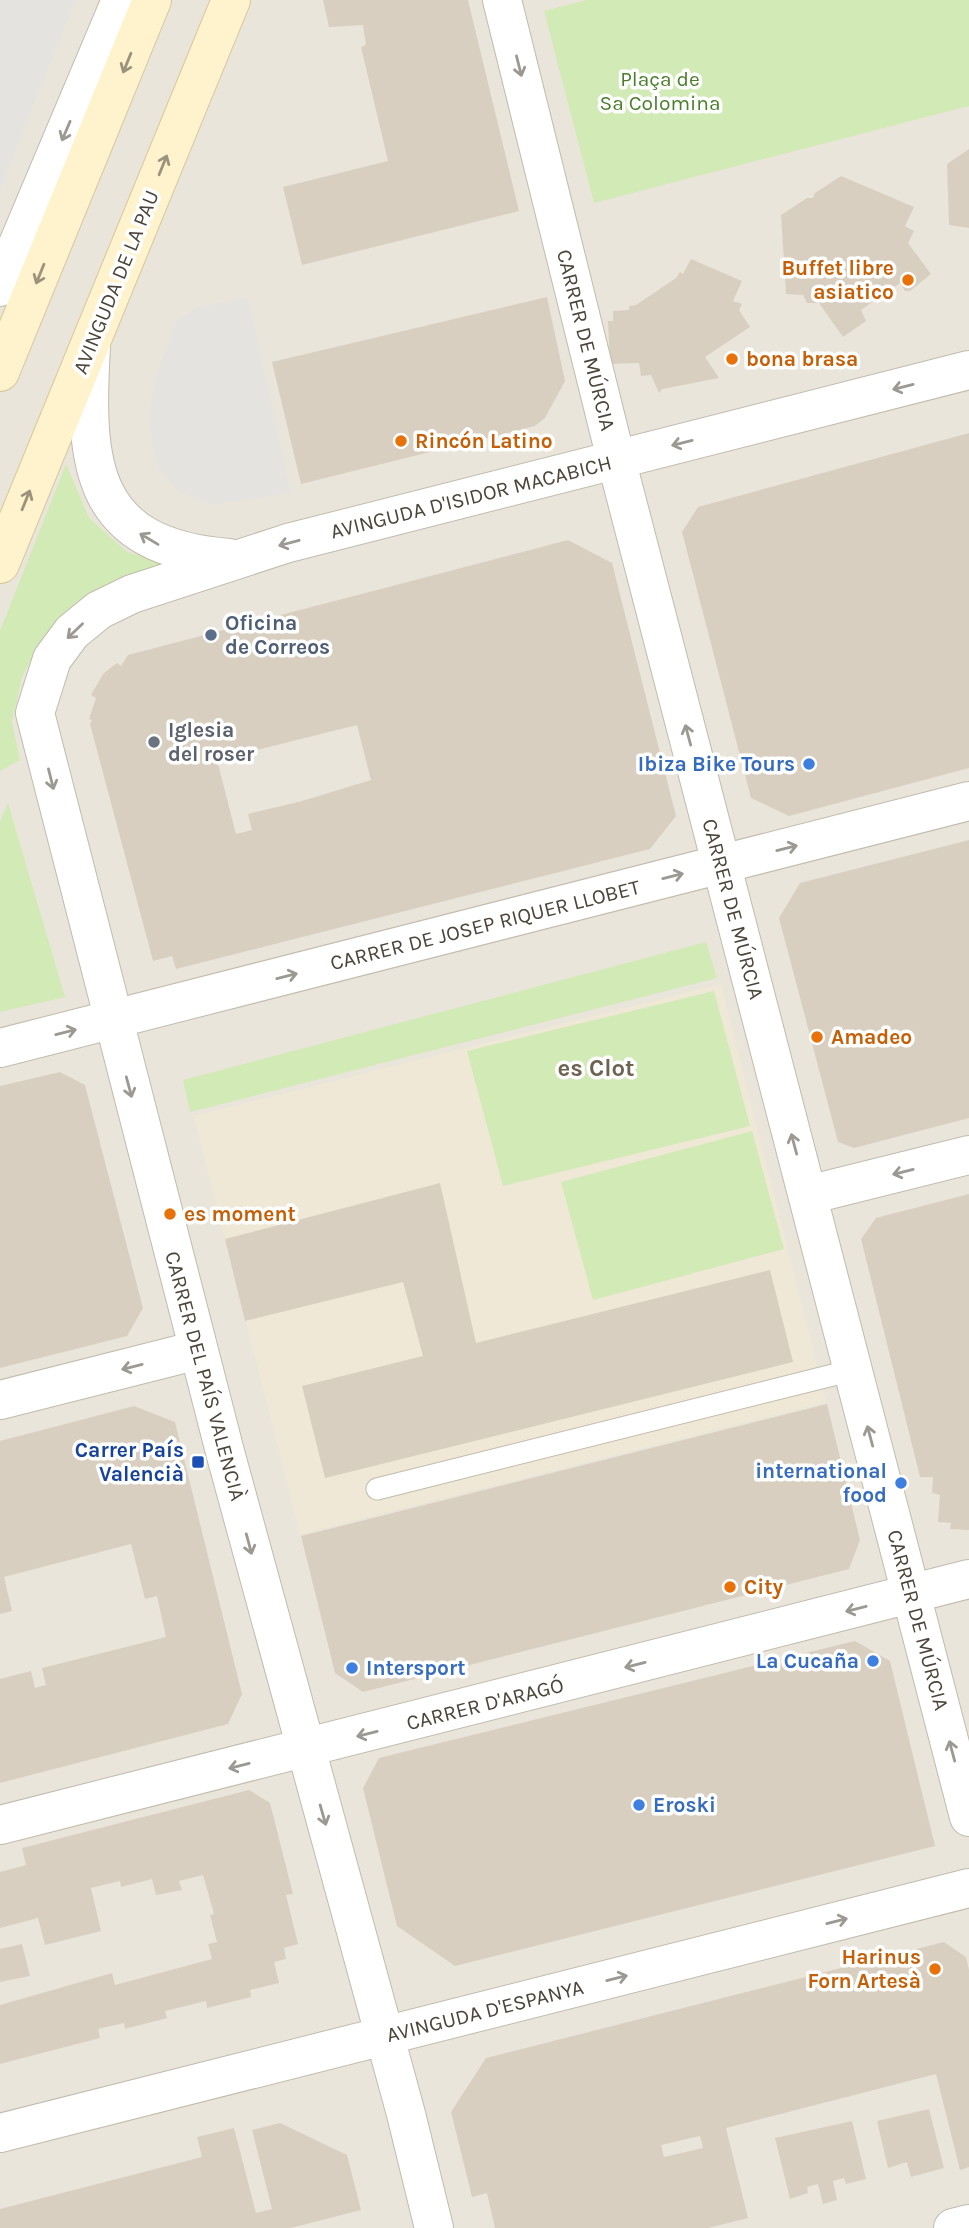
<svg xmlns="http://www.w3.org/2000/svg" width="969" height="2228" viewBox="0 0 969 2228" font-family="Karla,sans-serif">
	<rect width="100%" height="100%" fill="#f6f3ec"/>
	<!-- residential -->
	<path fill="#eae5da" d="M0,0H969V2228H0Z"/>
	<!-- education -->
	<path fill="#efe8d6" d="M721,984L826,1402L300,1534L194,1116Z"/>
	<!-- green -->
	<path fill="#d2eab5" d="M587,0H969V106L594,203L544,11Z
		M66,464L89,518L127,552L168,563L83,606L44,635L22,677L12,722L20,760L0,771V631Z
		M8,803L65,997L0,1012V822Z
		M706,942L717,978L190,1112L183,1080Z
		M714,991L750,1126L503,1186L467,1051Z
		M752,1131L784,1249L593,1300L561,1182Z"/>
	<!-- parking -->
	<path fill="#e5e3e0" d="M0,0H75L0,190Z
		M248,298L291,493L210,505L177,490L159,467L151,440L150,413L155,379L176,322L195,308Z"/>
	<!-- building -->
	<path fill="#d8cfc1" fill-rule="evenodd" d="M323,0H468L519,211L302,265L283,187L388,161L361,47L366,45L363,25L329,27Z
		M969,149V228L949,225L947,164Z
		M841,176L914,207L905,226L914,231L908,243L931,274L910,291H905L900,283L884,294L879,286L870,292L875,300L861,310L866,321L843,337L819,303H807L803,295L786,294L781,215L807,198H813L815,193Z
		M691,259L742,281L733,301L742,304L739,310L750,327L705,357L719,378L662,389L659,393L651,375L641,376L639,363L610,364L608,321H613V311L629,310V306L636,305L676,278L680,272L683,274Z
		M547,297L565,381L545,418L535,426L301,484L272,362Z
		M969,433V768L789,816L751,798L682,532L698,507Z
		M568,540L612,563L676,816L650,849L176,969L172,956L153,961L90,724L92,720L89,719L96,698L91,695L103,674L117,663L121,666L128,655ZM357,725L371,780L302,801L248,814L252,830L236,834L217,760Z
		M969,840V1118L854,1148L838,1142L779,918L800,883Z
		M60,1072L85,1085L143,1308L127,1336L0,1368V1086Z
		M440,1183L476,1343L770,1270L793,1362L325,1478L302,1386L423,1356L403,1282L245,1321L225,1239Z
		M969,1194V1530L950,1529L951,1523L938,1522L940,1495L932,1493L933,1477H920L861,1239L876,1218Z
		M827,1404L860,1540L849,1569L363,1692L335,1673L301,1536Z
		M134,1406L175,1422L242,1694L228,1724L0,1783V1679L31,1671L35,1688L46,1685L42,1668L166,1637L157,1596L145,1599L131,1544L4,1577L12,1611L0,1614V1441Z
		M855,1641L890,1661L935,1846L455,1966L397,1926L363,1788L379,1758Z
		M249,1790L270,1803L293,1894L286,1895L298,1944L284,1948L286,1959L274,1962L279,1983L250,1990L251,1997L207,2008L206,2001L165,2011L167,2018L125,2029L124,2023L98,2029L100,2038L0,2064V2005L112,1973L115,1985L212,1959L208,1944L217,1942L210,1915L214,1914L203,1875L179,1881L182,1890L156,1895L152,1879L121,1887L120,1881L91,1888L101,1931L45,1945L38,1918L0,1928V1872L26,1865L22,1848Z
		M944,1942L966,1957L969,1970V2167L960,2170L936,2074L726,2128L748,2218L708,2228H495L487,2193L472,2197L451,2112L486,2058ZM700,2136L703,2148L664,2157L661,2145Z
		M22,1944L30,1976L0,1982V1949Z
		M929,2109L944,2168L911,2177L907,2162L888,2168L877,2121Z
		M852,2121L866,2179L846,2184L844,2178L833,2181L837,2200L823,2204L818,2184L807,2187L808,2193L790,2199L775,2138Z
		M280,2123L347,2155L361,2210L291,2228H0V2209L202,2157L197,2137L234,2128L256,2213L272,2209L252,2130Z"/>
	<g fill="none" stroke-linecap="round" stroke-linejoin="round">
		<defs>
			<path id="service" d="M377,1489L853,1370"/>
			<path id="minor" d="M502,0L616,459L969,1817
				M0,287L121,0
				M0,1048L969,801
				M808,1195L969,1155
				M0,1400L198,1350
				M0,1825L969,1579
				M953,2228L969,2224"/>
			<path id="tertiary" d="M91,347C84,465 89,547 229,558
				M0,2133L969,1888
				M434,2228L406,2114L225,1452L35,713L52,659L72,632L99,610L132,594L288,543L969,370"/>
			<path id="secondary" d="M0,372L152,0
				M0,564L231,0"/>
		</defs>
		<!-- service casing -->
		<use href="#service" stroke="#c2bbae" stroke-width="23"/>
		<!-- minor casing -->
		<use href="#minor" stroke="#c2bbae" stroke-width="40"/>
		<!-- tertiary casing -->
		<use href="#tertiary" stroke="#c2bbae" stroke-width="40"/>
		<!-- secondary casing -->
		<use href="#secondary" stroke="#d6c79b" stroke-width="40"/>
		<!-- service -->
		<use href="#service" stroke="#fff" stroke-width="21"/>
		<!-- minor -->
		<use href="#minor" stroke="#fff" stroke-width="38"/>
		<!-- tertiary -->
		<use href="#tertiary" stroke="#fff" stroke-width="38"/>
		<!-- secondary -->
		<use href="#secondary" stroke="#fff3cd" stroke-width="38"/>
	</g>
	<!-- one-way arrows -->
	<defs><path id="oneway-shaft" d="M-6 0H5M1.5-3L5.5 0L1.5 3" fill="none" stroke-width="1.6" stroke-linecap="round" stroke-linejoin="round" transform="scale(1.75)"/></defs>
	<g stroke="#9c937c">
		<use href="#oneway-shaft" transform="translate(127 63) rotate(112)"/>
		<use href="#oneway-shaft" transform="translate(163 165) rotate(-68)"/>
		<use href="#oneway-shaft" transform="translate(40 274) rotate(112)"/>
		<use href="#oneway-shaft" transform="translate(26 500) rotate(-68)"/>
	</g>
	<g stroke="#9c9892">
		<use href="#oneway-shaft" transform="translate(519 66) rotate(76)"/>
		<use href="#oneway-shaft" transform="translate(66 131) rotate(113)"/>
		<use href="#oneway-shaft" transform="translate(903 387) rotate(166)"/>
		<use href="#oneway-shaft" transform="translate(682 443) rotate(166)"/>
		<use href="#oneway-shaft" transform="translate(149 539) rotate(-149)"/>
		<use href="#oneway-shaft" transform="translate(289 543) rotate(165)"/>
		<use href="#oneway-shaft" transform="translate(75 631) rotate(136)"/>
		<use href="#oneway-shaft" transform="translate(688 735) rotate(-105)"/>
		<use href="#oneway-shaft" transform="translate(51 779) rotate(76)"/>
		<use href="#oneway-shaft" transform="translate(787 848) rotate(-14)"/>
		<use href="#oneway-shaft" transform="translate(673 876) rotate(-14)"/>
		<use href="#oneway-shaft" transform="translate(287 976) rotate(-14)"/>
		<use href="#oneway-shaft" transform="translate(66 1032) rotate(-14)"/>
		<use href="#oneway-shaft" transform="translate(129 1087) rotate(75)"/>
		<use href="#oneway-shaft" transform="translate(794 1144) rotate(-105)"/>
		<use href="#oneway-shaft" transform="translate(903 1172) rotate(166)"/>
		<use href="#oneway-shaft" transform="translate(132 1367) rotate(166)"/>
		<use href="#oneway-shaft" transform="translate(870 1436) rotate(-105)"/>
		<use href="#oneway-shaft" transform="translate(249 1544) rotate(75)"/>
		<use href="#oneway-shaft" transform="translate(856 1609) rotate(166)"/>
		<use href="#oneway-shaft" transform="translate(635 1665) rotate(166)"/>
		<use href="#oneway-shaft" transform="translate(367 1734) rotate(166)"/>
		<use href="#oneway-shaft" transform="translate(952 1751) rotate(-105)"/>
		<use href="#oneway-shaft" transform="translate(239 1766) rotate(166)"/>
		<use href="#oneway-shaft" transform="translate(323 1815) rotate(74)"/>
		<use href="#oneway-shaft" transform="translate(837 1921) rotate(-14)"/>
		<use href="#oneway-shaft" transform="translate(617 1978) rotate(-14)"/>
	</g>
	<!-- markers -->
	<g fill="#e8710a" stroke="#fff" stroke-width="2.5">
		<circle cx="908" cy="280" r="7"/>
		<circle cx="732" cy="359" r="7"/>
		<circle cx="401" cy="441" r="7"/>
		<circle cx="817" cy="1037" r="7"/>
		<circle cx="170" cy="1214" r="7"/>
		<circle cx="730" cy="1587" r="7"/>
		<circle cx="935" cy="1969" r="7"/>
	</g>
	<circle fill="#5c6f8a" stroke="#fff" stroke-width="2.5" cx="211" cy="635" r="7"/>
	<circle fill="#6b7280" stroke="#fff" stroke-width="2.5" cx="154" cy="742" r="7"/>
	<g fill="#3f7fe0" stroke="#fff" stroke-width="2.5">
		<circle cx="809" cy="764" r="7"/>
		<circle cx="901" cy="1483" r="7"/>
		<circle cx="873" cy="1661" r="7"/>
		<circle cx="352" cy="1668" r="7"/>
		<circle cx="639" cy="1805" r="7"/>
	</g>
	<rect fill="#1a4fb4" stroke="#fff" stroke-width="2.5" x="191" y="1455" width="14" height="14" rx="3.5"/>
	<g text-anchor="middle" dominant-baseline="central" stroke-width="7" stroke-linejoin="round" paint-order="stroke">
		<!-- park labels -->
		<g font-size="21" fill="#4a7f2a" stroke="#fff">
			<text x="660" y="79">Plaça de<tspan x="660" dy="24">Sa Colomina</tspan></text>
		</g>
		<!-- food labels -->
		<g font-size="21" font-weight="bold" fill="#c56008" stroke="#fff" text-anchor="start">
			<text x="894" y="268" text-anchor="end">Buffet libre<tspan x="894" dy="24">asiatico</tspan></text>
			<text x="746" y="359">bona brasa</text>
			<text x="415" y="441">Rincón Latino</text>
			<text x="831" y="1037">Amadeo</text>
			<text x="184" y="1214">es moment</text>
			<text x="744" y="1587">City</text>
			<text x="921" y="1957" text-anchor="end">Harinus<tspan x="921" dy="24">Forn Artesà</tspan></text>
		</g>
		<!-- street labels -->
		<g font-size="21" fill="#4b4439" stroke="#fff">
			<text transform="translate(116 282) rotate(-68)">AVINGUDA DE LA PAU</text>
			<text transform="translate(586 340) rotate(76)">CARRER DE MÚRCIA</text>
			<text transform="translate(471 497) rotate(-14)">AVINGUDA D'ISIDOR MACABICH</text>
			<text transform="translate(733 909) rotate(75)">CARRER DE MÚRCIA</text>
			<text transform="translate(485 925) rotate(-14)">CARRER DE JOSEP RIQUER LLOBET</text>
			<text transform="translate(205 1376) rotate(75)">CARRER DEL PAÍS VALENCIÀ</text>
			<text transform="translate(918 1620) rotate(75)">CARRER DE MÚRCIA</text>
			<text transform="translate(485 1704) rotate(-14)">CARRER D'ARAGÓ</text>
			<text transform="translate(485 2011) rotate(-14)">AVINGUDA D'ESPANYA</text>
		</g>
		<!-- service labels -->
		<g font-size="21" font-weight="bold" fill="#4e5e75" stroke="#fff" text-anchor="start">
			<text x="225" y="623">Oficina<tspan x="225" dy="24">de Correos</tspan></text>
		</g>
		<!-- worship labels -->
		<g font-size="21" font-weight="bold" fill="#5b616d" stroke="#fff" text-anchor="start">
			<text x="168" y="730">Iglesia<tspan x="168" dy="24">del roser</tspan></text>
		</g>
		<!-- shop labels -->
		<g font-size="21" font-weight="bold" fill="#366cbe" stroke="#fff" text-anchor="end">
			<text x="795" y="764">Ibiza Bike Tours</text>
			<text x="887" y="1471">international<tspan x="887" dy="24">food</tspan></text>
			<text x="859" y="1661">La Cucaña</text>
			<text x="366" y="1668" text-anchor="start">Intersport</text>
			<text x="653" y="1805" text-anchor="start">Eroski</text>
		</g>
		<!-- transit labels -->
		<g font-size="21" font-weight="bold" fill="#164399" stroke="#fff" text-anchor="end">
			<text x="184" y="1450">Carrer País<tspan x="184" dy="24">Valencià</tspan></text>
		</g>
		<!-- quarter labels -->
		<g font-size="24" font-weight="bold" fill="#6e6250" stroke="#fff">
			<text x="596" y="1068">es Clot</text>
		</g>
	</g>
</svg>
